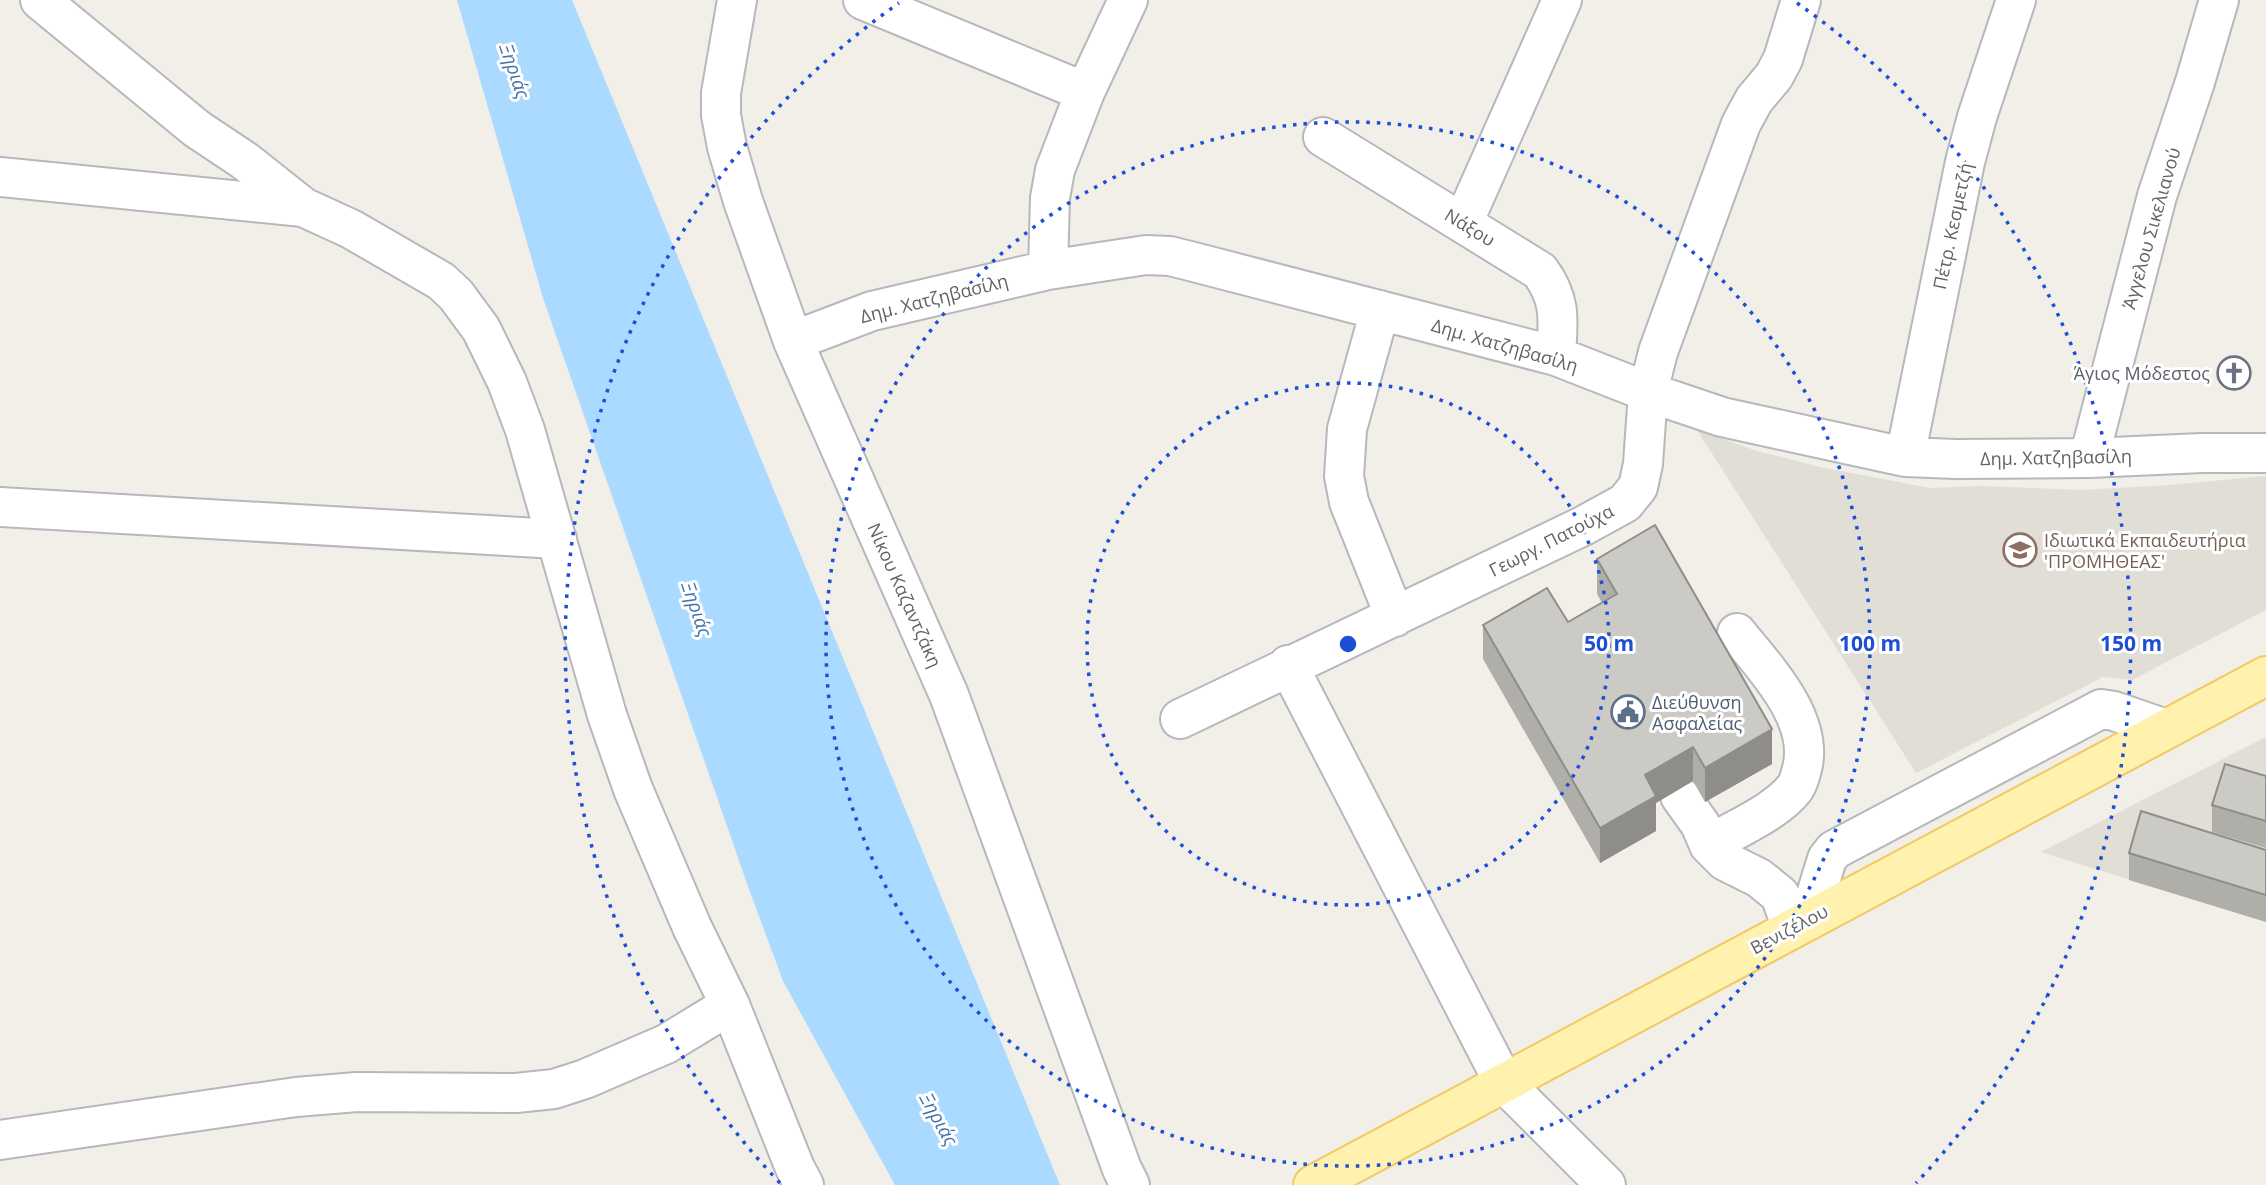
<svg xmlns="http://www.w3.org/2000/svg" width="2266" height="1185" viewBox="0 0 2266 1185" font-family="'Open Sans',sans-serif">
	<rect width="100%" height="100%" fill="#f1efe8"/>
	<!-- education -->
	<path fill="#e1ded6" d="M1697,430L1757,451L1820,467L1930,488L1981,486L2082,490L2169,485L2266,476V610L2132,680L2103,677L1916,773Z
		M2266,737V922L2041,852Z"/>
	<!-- water -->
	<path fill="#aadaff" d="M457,0H572L1060,1185H895L783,981L750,892L543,298Z"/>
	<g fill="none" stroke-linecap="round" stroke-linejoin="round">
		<defs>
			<path id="minor" d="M40,0L197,129L245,161L303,207L351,229L441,281L456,295L481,329L507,382L525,430L607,715L633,789L692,927L730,1005L795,1168L804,1185
				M737,0L721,93V115L727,147L743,201L793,341L949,695L1122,1169L1130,1185
				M863,0L1085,92
				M1323,137L1540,271C1562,301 1558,321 1556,356
				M0,177L303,207
				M1463,223L1562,0
				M1048,270L1050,198L1055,170L1085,92L1128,0
				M1380,310L1347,429L1344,476L1349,502L1395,617
				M793,341L872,311L1048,270L1146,255L1170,256L1190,261L1556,356L1648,392L1722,417L1905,457L1956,459L2089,458L2202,453H2266
				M1905,457L1965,162L1977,117L2016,0
				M2089,458L2157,196L2195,82L2219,0
				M0,507L557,539
				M1288,665L1504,1083L1606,1185
				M1180,719L1583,526L1625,503L1638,487L1643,464L1648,392L1658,352L1741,124L1754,100L1774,76L1783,59L1801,0
				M1680,796L1700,824L1709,845L1725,861L1759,878L1780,895L1792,928
				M1709,845C1735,829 1776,812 1794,789C1799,783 1800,775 1802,769C1815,719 1765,668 1737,633
				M1809,918L1827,859L1834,850L2101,709L2114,711L2166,729
				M0,1140L296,1097L357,1092L516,1093L554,1089L585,1079L666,1044L730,1005"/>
			<path id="major" d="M1313,1185L2266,676"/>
		</defs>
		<!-- minor casing -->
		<use href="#minor" stroke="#b5b8bc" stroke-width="42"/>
		<!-- major casing -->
		<use href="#major" stroke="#f2c960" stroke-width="42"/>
		<!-- minor -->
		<use href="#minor" stroke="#fff" stroke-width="38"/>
		<!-- major -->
		<use href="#major" stroke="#fff2af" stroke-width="38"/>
	</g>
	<!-- wall -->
	<path fill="#afaea9" d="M1597,559L1772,764L1705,802L1693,781L1656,803V831L1600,863L1483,659V625L1568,622L1602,603L1597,594Z
		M2266,776V848L2212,832V805Z
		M2266,850V922L2129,880V853Z"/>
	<!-- shaded-wall -->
	<path fill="#8f8d8a" d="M1772,729V764L1705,802V768Z
		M1693,747V781L1656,803V831L1600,863V828L1645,775Z"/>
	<!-- building -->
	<path fill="#cccac5" stroke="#8f8d8a" stroke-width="2" d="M1655,525L1772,729L1705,768L1693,747L1645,775L1656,796L1600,828L1483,625L1547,588L1568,622L1617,594L1597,559Z
		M2225,764L2266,776V821L2212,805Z
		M2141,811L2266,850V895L2129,853Z"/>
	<!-- distance rings -->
	<g fill="none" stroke="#1d4ed8" stroke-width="3.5" stroke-dasharray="3.5 7">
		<circle cx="1348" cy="644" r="261"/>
		<circle cx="1348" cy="644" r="522"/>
		<path d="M780 1183A783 783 0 0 1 899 3M1797 3A783 783 0 0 1 1916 1183"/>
	</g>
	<!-- icons -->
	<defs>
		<symbol id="church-ring" viewBox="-11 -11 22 22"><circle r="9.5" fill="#fff" stroke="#6b7280" stroke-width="1.5"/><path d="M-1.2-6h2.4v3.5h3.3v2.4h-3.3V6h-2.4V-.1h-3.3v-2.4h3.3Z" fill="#6b7280"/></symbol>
		<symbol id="school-ring" viewBox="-11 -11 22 22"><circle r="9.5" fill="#fff" stroke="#8d6e63" stroke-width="1.5"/><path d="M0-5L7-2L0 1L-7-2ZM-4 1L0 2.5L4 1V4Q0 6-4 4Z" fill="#8d6e63"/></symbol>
		<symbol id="civic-ring" viewBox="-11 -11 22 22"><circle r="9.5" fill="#fff" stroke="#5c6f8a" stroke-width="1.5"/><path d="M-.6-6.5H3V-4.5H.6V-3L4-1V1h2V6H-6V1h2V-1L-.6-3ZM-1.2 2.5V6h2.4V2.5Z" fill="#5c6f8a"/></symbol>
	</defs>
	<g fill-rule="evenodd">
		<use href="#church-ring" x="2215" y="354" width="38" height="38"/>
		<use href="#school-ring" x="2001" y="531" width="38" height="38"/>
		<use href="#civic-ring" x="1609" y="693" width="38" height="38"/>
	</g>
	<g text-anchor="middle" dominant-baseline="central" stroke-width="6" stroke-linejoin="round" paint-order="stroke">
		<!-- street labels -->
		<g font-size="18" fill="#5f6368" stroke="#fff">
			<text transform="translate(1952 226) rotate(-78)">Πέτρ. Κεσμετζή</text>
			<text transform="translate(1470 227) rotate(31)">Νάξου</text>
			<text transform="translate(2151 228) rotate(-74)">Άγγελου Σικελιανού</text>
			<text transform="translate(934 298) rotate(-14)">Δημ. Χατζηβασίλη</text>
			<text transform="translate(1505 345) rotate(16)">Δημ. Χατζηβασίλη</text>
			<text transform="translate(2056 457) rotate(-1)">Δημ. Χατζηβασίλη</text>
			<text transform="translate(1551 540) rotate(-27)">Γεωργ. Πατούχα</text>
			<text transform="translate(905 595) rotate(66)">Νίκου Καζαντζάκη</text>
			<text transform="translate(1789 929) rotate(-28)">Βενιζέλου</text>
		</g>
		<!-- worship labels -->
		<g font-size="18" fill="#5b616d" stroke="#fff" text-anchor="end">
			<text x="2210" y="373">Άγιος Μόδεστος</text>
		</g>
		<!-- education labels -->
		<g font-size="18" fill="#785e54" stroke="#fff" text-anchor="start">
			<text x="2044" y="540">Ιδιωτικά Εκπαιδευτήρια<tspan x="2044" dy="21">'ΠΡΟΜΗΘΕΑΣ'</tspan></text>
		</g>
		<!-- service labels -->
		<g font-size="18" fill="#4e5e75" stroke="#fff" text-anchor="start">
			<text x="1652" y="702">Διεύθυνση<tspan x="1652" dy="21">Ασφαλείας</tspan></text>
		</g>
		<!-- water labels -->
		<g font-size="19" font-style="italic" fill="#4174aa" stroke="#fff">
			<text transform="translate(515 71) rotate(71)">Ξηριάς</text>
			<text transform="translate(697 609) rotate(71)">Ξηριάς</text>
			<text transform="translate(939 1119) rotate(61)">Ξηριάς</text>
		</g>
	</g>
	<circle cx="1348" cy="644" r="10" fill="#1d4ed8" stroke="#fff" stroke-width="3.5"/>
	<g font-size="21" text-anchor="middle" font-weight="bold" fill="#1d4ed8" stroke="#fff" stroke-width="6" stroke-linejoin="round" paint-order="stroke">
		<text x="1609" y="651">50 m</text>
		<text x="1870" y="651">100 m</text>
		<text x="2131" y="651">150 m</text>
	</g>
</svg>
